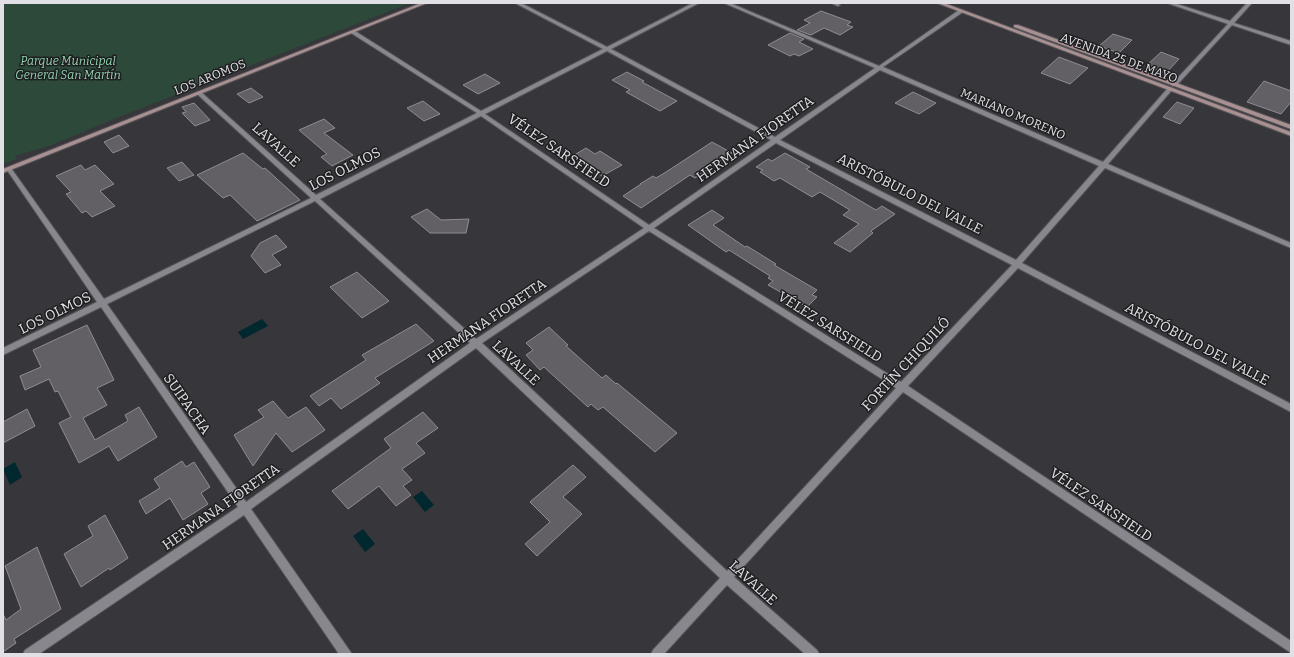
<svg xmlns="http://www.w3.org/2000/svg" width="1294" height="657" viewBox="0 0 1294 657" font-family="Bitter,serif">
	<rect width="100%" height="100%" fill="#37363b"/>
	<!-- green -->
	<path fill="#2c4939" d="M3,3H410L109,121L52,145L15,156L17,159L3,164Z"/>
	<!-- water -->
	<path fill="#01282f" d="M262,319L268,326L243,339L238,332Z
		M15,462L22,477L10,485L3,469Z
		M422,491L434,505L425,512L413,497Z
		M363,529L375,544L365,552L353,536Z"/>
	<!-- building -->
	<path fill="#625f65" stroke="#8f8c92" d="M821,11L851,22L847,25L853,27L840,35L824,28L811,35L797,30L810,23L804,20Z
		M790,33L804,39L799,42L813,49L799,56L794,54L790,56L768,45Z
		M1113,34L1132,40L1119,53L1099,46Z
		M1161,52L1179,59L1167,72H1161L1146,66Z
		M1059,57L1088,68L1070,84L1041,73Z
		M627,72L644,81L642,82L677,101L660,111L626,92L630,90L612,80Z
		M485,74L500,83L478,94L463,85Z
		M1264,81L1291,91V102L1281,114L1247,102Z
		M251,88L263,97L249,103L237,94Z
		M913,92L936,103L919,114L895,103Z
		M423,101L440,114L424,121L407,108Z
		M1177,102L1194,108L1180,124L1163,117Z
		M194,103L210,120L195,126L182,113L186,112L182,107Z
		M324,119L335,128L324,133L353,155L332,166L321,157L327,154L299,130Z
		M119,135L129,146L113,153L104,142Z
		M712,142L732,153L695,178L690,175L641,208L623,196L641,184H640L653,176L656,178L666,172Z
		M586,148L595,154L600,151L622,165L602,176L571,157Z
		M243,153L263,169L265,168L300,200L257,221L230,195L223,198L197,175Z
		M785,153L810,167L806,169L876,210L882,206L895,214L871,231L873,233L850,252L834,243L859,224L843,215L850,210L820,192L812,197L780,178L774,181L760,172L763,170L756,167L768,159L772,161Z
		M182,162L194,175L179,181L167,168Z
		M81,165L85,170L95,165L114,184L100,191L115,206L92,217L86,211L82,213L66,194L71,192L56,176Z
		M427,209L441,220L469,219L466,233H430L411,217Z
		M712,210L724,218L713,225L745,247L747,246L776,264L774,265L817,290L812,295L817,297L807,307L768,285L773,281L768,278L770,276L729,250L726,252L688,225Z
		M276,235L287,247L272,255L281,265L265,273L251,256L260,243Z
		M357,272L389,301L362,318L330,287Z
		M416,324L434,341L375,378L380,383L341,409L331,398L319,406L310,396L366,360L362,355Z
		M87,325L114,380L97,388L107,405L83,418L95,440L128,421L125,415L139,407L157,437L118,461L109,446L79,463L59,423L71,417L58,391L55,392L49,379L25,390L20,376L41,367L33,350Z
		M549,327L568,345L566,346L602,378L606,375L616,384L617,383L677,433L655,452L603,407L598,410L591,404L588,407L544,367L540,370L526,355L533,350L526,343Z
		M273,401L288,418L306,407L325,430L292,452L276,433L253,466L234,435L264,417L258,410Z
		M27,409L35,426L3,443V422Z
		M423,412L438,428L416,443L425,453L402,469L412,480L403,486L411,495L396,506L379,486L348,509L332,491L391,448L384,439Z
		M182,461L186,467L194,462L210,487L201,493L208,504L183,520L170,498L146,514L139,501L160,488L154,479Z
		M573,465L586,477L563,497L582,514L537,556L525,544L550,522L530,502Z
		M105,515L128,558L110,570L109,568L81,587L64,554L93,536L88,526Z
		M37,547L61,609L14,639L16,643L3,652V614L6,620L21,609L5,566Z"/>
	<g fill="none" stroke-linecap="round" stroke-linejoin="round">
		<defs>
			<path id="street" d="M515,3H521L607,47L693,3H699L611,49L775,137L875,68L724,3H730L879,66L959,10H963V12L883,67L1103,162L1168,88H1172V90L1108,164L1291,243V248L1105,168L1022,263L1291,404V412L1018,268L908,386L1291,641V653L903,392L734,577L817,650L819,654H805L727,585L664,654H651L653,650L720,578L476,348L251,509L352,654H339L244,515L39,654H23L25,650L238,507L101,307L3,355V348L97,302L7,170V168H11L104,299L311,198L197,94V92H201L316,195L477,113L351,33V31H355L481,111L603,49ZM607,51L771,140L649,225L485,114ZM880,70L1099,166L1016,260L780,140ZM481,116L644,228L476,339L320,199ZM776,143L1012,265L901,382L654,228ZM315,201L470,343L246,502L107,304ZM649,231L896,388L727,571L482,343Z
				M831,3H837L840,5L838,6Z
				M1167,3H1174L1230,21L1247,3H1252L1234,23L1291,41V45L1232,25L1176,86H1172V84L1228,24Z"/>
			<path id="secondary" d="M421,3H427L3,173V169Z
				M937,3H944L1291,132V136Z
				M1014,25H1018L1291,125V129L1014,27Z"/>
		</defs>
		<!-- street casing -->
		<use href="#street" stroke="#555458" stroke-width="2"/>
		<!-- secondary casing -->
		<use href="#secondary" stroke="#555458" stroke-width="2"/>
		<!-- street -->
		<use href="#street" fill="#88878d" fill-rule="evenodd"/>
		<!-- secondary -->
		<use href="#secondary" fill="#a88f91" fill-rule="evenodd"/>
	</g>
	<g text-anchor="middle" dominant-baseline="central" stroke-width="3" stroke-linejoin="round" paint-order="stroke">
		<!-- far-street labels -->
		<g font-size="12" fill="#e1e0e4" stroke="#1e1e20">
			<text transform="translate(1119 58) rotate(20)">AVENIDA 25 DE MAYO</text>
			<text transform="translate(210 77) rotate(-22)">LOS AROMOS</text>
			<text transform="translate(1013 114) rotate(23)">MARIANO MORENO</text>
		</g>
		<!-- far-park labels -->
		<g font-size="12" font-style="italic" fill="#91d2ae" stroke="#1e1e20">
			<text x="68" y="61">Parque Municipal<tspan x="68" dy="14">General San Martín</tspan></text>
		</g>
		<!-- street labels -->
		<g font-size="14" fill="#e1e0e4" stroke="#1e1e20">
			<text transform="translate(755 139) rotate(-35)">HERMANA FIORETTA</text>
			<text transform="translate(276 145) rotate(42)">LAVALLE</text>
			<text transform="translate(559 151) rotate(34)">VÉLEZ SARSFIELD</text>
			<text transform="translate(345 169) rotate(-27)">LOS OLMOS</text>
			<text transform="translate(910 194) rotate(27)">ARISTÓBULO DEL VALLE</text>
			<text transform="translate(55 313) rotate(-26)">LOS OLMOS</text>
			<text transform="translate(487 321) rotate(-34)">HERMANA FIORETTA</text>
			<text transform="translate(830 327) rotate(32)">VÉLEZ SARSFIELD</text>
			<text transform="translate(1197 344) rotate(28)">ARISTÓBULO DEL VALLE</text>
			<text transform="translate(516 363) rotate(43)">LAVALLE</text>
			<text transform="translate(906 364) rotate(-47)">FORTÍN CHIQUILÓ</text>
			<text transform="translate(187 404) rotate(55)">SUIPACHA</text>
			<text transform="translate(1101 505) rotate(34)">VÉLEZ SARSFIELD</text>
			<text transform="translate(221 507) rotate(-35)">HERMANA FIORETTA</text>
			<text transform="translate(753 583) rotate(42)">LAVALLE</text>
		</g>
	</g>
	<!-- border -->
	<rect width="1294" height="657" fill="none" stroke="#e1e0e4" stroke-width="8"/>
</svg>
